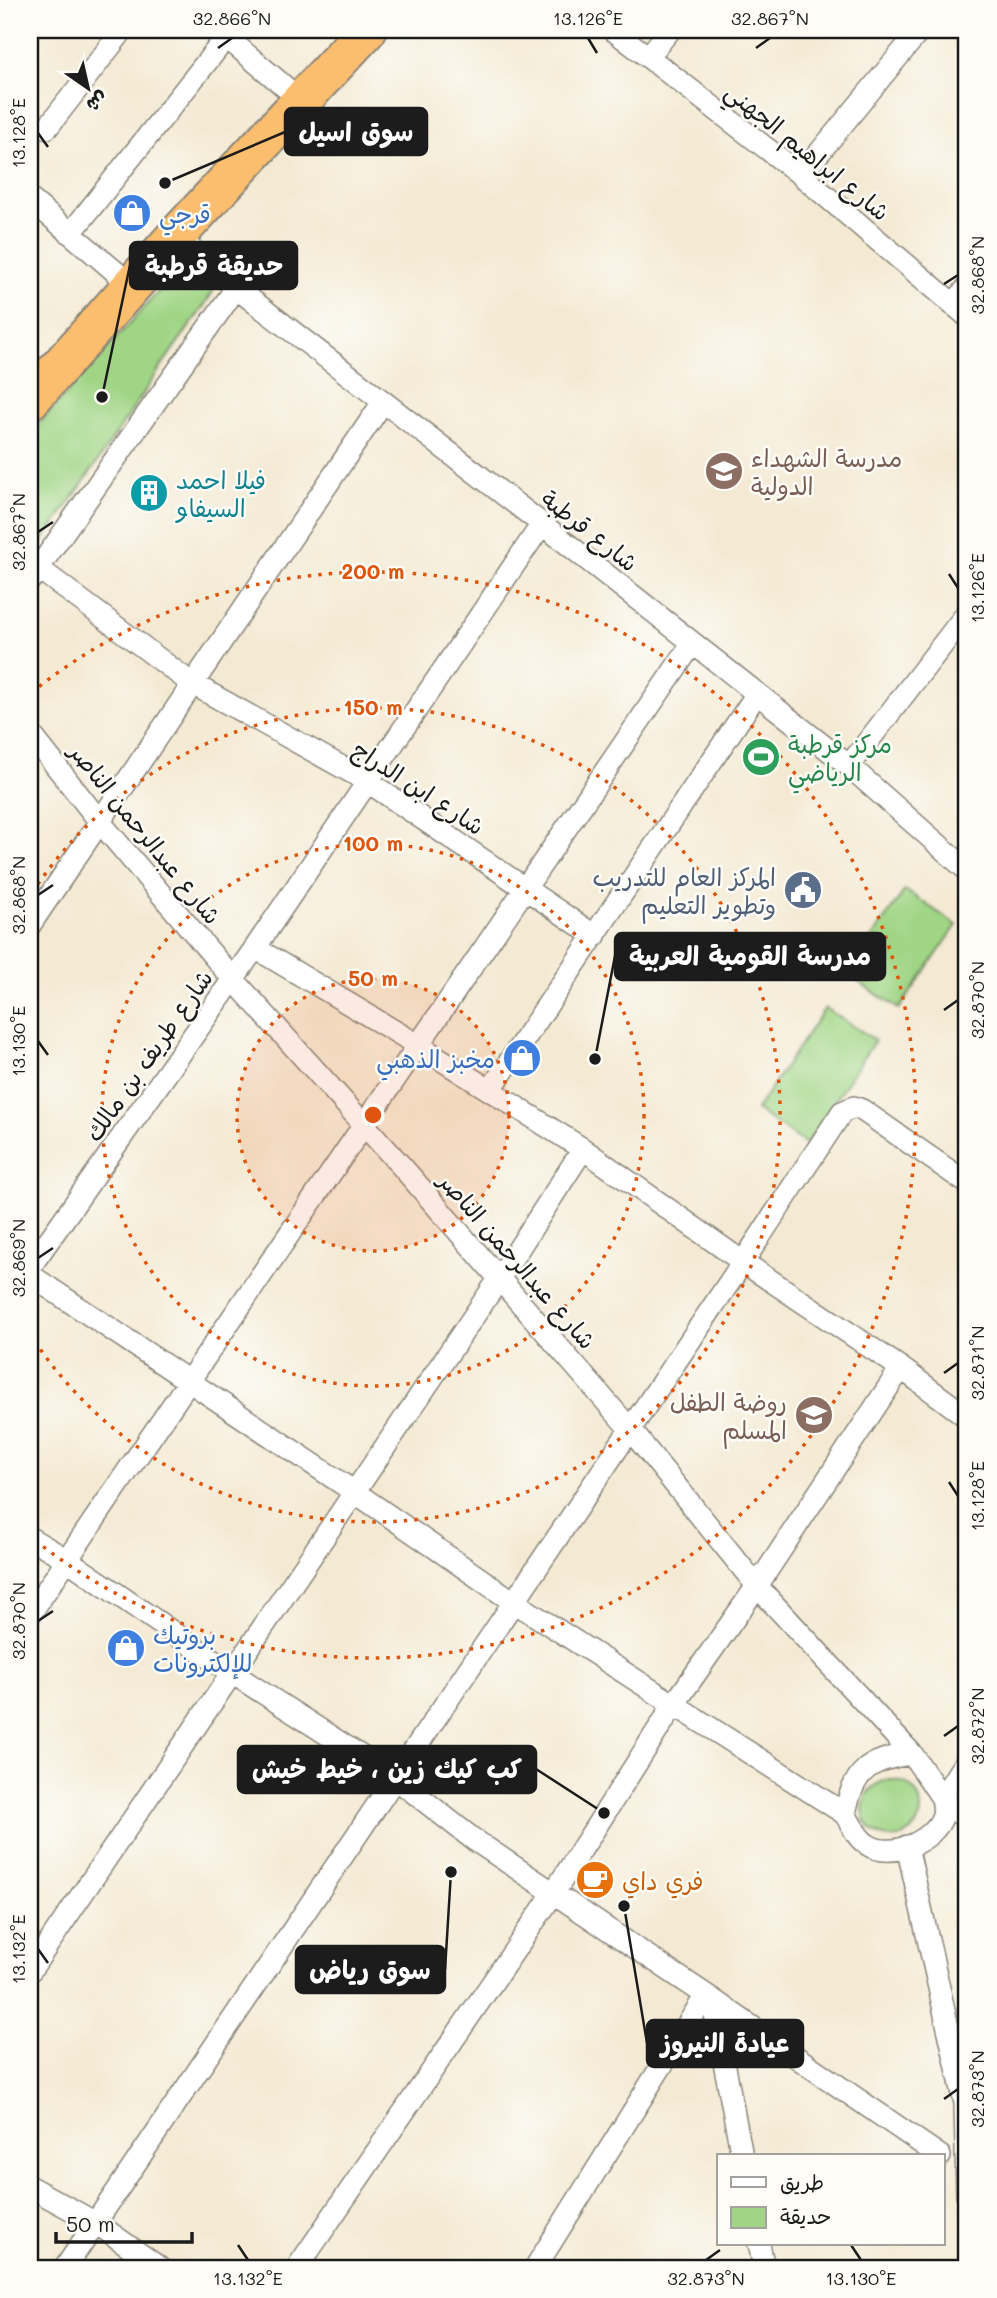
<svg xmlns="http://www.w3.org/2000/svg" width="997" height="2298" viewBox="0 0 997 2298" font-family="Mali,'Playpen Sans Arabic',sans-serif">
	<rect width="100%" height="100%" fill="#fdfcf7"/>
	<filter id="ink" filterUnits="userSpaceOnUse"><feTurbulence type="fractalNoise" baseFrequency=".0143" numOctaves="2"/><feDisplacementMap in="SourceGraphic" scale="14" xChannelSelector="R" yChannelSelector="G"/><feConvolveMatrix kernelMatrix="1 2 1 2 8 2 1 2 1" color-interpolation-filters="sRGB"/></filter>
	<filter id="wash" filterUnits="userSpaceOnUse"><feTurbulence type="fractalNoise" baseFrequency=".00686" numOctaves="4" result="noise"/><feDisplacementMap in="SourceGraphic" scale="28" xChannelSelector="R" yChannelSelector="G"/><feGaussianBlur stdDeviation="1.57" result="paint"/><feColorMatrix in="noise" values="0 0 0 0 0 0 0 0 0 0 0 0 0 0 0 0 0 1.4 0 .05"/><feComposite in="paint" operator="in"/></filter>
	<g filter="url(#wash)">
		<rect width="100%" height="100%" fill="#f4ead4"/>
		<!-- green -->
		<path fill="#a0d586" stroke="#5e7851" stroke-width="2" d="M184,271L209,275L217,284C202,313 180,337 163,364C119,430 76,495 30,559V434L157,293Z
			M905,890L957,925L899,1009L847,974Z
			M825,1008L875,1040L806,1144L756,1110Z
			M863 1809a29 29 0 1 1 58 0a29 29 0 1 1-58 0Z"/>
	</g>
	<g filter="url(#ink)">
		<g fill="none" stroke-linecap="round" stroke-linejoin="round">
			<defs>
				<path id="street" d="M218,30L285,87
					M613,30L801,175L967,316
					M648,57L670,30
					M47,128L123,30
					M801,175L920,30
					M30,199L117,273
					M71,233L232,30
					M176,236L236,288L542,524L849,766L967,870
					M953,305L967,288
					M38,568L191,683L367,781L595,936
					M30,580L236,288
					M30,733L100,822L233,979L404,1169L630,1429L757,1586L912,1754L942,1798L967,1820
					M849,766L967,613
					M30,925L383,402
					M255,948L418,1045L583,1149L743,1262L901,1368L967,1417
					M491,1089L756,695
					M30,1267L255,948L542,524
					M30,1275L353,1491L514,1602L845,1814C852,1825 857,1839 868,1845C891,1860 935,1841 943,1815C944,1810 943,1803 942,1798L967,1759
					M30,1538L66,1559L232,1673L395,1778L473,1839L706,1995L940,2156
					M30,1614L692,644
					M845,1814C853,1771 869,1759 912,1754
					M907,1846L965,2103L967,2195
					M30,1971L499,1279L583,1149
					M712,1999L742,2156
					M30,2187L96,2223L160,2268
					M759,2244L764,2268
					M65,2268L743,1262L842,1112L854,1107L862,1110L967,1183
					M297,2268L553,1894L675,1703L757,1586L901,1368
					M535,2268L706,1995"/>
				<path id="highway" d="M30,400L176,236L367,30"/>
			</defs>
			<!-- street casing -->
			<use href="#street" stroke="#888378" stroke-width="24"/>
			<!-- highway casing -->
			<use href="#highway" stroke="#888378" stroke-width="42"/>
			<!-- street -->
			<use href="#street" stroke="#fff" stroke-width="21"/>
			<!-- highway -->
			<use href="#highway" stroke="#fbbd6e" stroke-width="38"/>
		</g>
	</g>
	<!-- ticks -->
	<path fill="none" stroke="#1c1c1c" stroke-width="2.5" d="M588,38L597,53M218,48L232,38M756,48L770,38M38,133L48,147M944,284L958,275M38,532L53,522M949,574L958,588M38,895L53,885M944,1010L958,1000M38,1041L48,1055M38,1258L53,1248M944,1373L958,1363M949,1482L958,1496M38,1621L53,1611M944,1736L958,1726M38,1949L48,1963M944,2099L958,2089M238,2245L248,2260M851,2245L861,2260M706,2260L720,2250"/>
	<!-- distance rings -->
	<circle cx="373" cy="1115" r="136" fill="#de560d" fill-opacity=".12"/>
	<g fill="none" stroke="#de560d" stroke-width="3.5" stroke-dasharray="3.5 7">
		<circle cx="373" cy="1115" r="136"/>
		<circle cx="373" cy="1115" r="271"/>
		<path d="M32 893A407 407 0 1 1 32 1337"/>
		<path d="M31 693A543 543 0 1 1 31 1537"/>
	</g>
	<!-- icons -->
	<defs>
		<symbol id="shop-disc" viewBox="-11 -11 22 22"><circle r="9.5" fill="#3f7fe0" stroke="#fdfcf7"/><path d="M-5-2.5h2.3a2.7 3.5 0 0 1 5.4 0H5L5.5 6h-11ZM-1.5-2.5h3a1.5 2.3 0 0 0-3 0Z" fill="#fff"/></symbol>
		<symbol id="school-disc" viewBox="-11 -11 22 22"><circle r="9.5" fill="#8d6e63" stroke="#fdfcf7"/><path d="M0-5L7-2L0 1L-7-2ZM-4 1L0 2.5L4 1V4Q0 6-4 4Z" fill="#fff"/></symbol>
		<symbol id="building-disc" viewBox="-11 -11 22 22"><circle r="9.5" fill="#0f9aa8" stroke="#fdfcf7"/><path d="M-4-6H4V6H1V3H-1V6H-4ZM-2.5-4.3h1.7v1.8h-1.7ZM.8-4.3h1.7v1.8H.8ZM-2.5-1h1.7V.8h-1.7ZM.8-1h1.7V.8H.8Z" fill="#fff"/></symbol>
		<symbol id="stadium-disc" viewBox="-11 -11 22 22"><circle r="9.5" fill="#2e9e5b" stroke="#fdfcf7"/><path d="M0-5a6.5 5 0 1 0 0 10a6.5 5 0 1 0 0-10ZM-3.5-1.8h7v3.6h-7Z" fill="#fff"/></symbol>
		<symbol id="civic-disc" viewBox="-11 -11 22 22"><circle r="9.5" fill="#5c6f8a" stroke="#fdfcf7"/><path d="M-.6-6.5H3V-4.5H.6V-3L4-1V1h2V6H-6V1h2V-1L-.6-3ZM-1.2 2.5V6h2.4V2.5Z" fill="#fff"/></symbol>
		<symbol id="cafe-disc" viewBox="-11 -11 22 22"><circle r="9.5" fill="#e8710a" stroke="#fdfcf7"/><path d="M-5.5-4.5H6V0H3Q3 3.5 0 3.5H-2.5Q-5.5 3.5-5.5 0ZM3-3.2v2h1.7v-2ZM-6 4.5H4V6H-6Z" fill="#fff"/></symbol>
	</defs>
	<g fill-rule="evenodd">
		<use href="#shop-disc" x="110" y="191" width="44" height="44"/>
		<use href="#school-disc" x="702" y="449" width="44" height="44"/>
		<use href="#building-disc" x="127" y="471" width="44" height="44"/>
		<use href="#stadium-disc" x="739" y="735" width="44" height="44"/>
		<use href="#civic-disc" x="781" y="868" width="44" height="44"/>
		<use href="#shop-disc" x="500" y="1036" width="44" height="44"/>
		<use href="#school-disc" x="792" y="1393" width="44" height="44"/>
		<use href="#shop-disc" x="104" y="1626" width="44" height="44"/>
		<use href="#cafe-disc" x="573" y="1858" width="44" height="44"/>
	</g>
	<g text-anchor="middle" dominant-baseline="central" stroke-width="5" stroke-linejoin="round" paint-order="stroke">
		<!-- street labels -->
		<g font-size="24" fill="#1c1c1c" stroke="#fdfcf7">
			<text transform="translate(808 151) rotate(39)">شارع ابراهيم الجهني</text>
			<text transform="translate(590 530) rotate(38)">شارع قرطبة</text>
			<text transform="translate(419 787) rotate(33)">شارع ابن الدراج</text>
			<text transform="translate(146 833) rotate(51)">شارع عبدالرحمن الناصر</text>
			<text transform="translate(148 1055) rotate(-55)">شارع طريف بن مالك</text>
			<text transform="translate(518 1260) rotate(49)">شارع عبدالرحمن الناصر</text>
		</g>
		<!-- shop labels -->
		<g font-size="24" fill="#366cbe" stroke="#fdfcf7" text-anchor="start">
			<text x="159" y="213">قرجي</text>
			<text x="495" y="1058" text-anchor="end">مخبز الذهبي</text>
			<text x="153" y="1634">بروتيك<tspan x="153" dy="28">للإلكترونات</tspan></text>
		</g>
		<!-- education labels -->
		<g font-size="24" fill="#785e54" stroke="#fdfcf7" text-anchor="start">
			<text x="751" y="457">مدرسة الشهداء<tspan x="751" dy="28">الدولية</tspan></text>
			<text x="787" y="1401" text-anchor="end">روضة الطفل<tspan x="787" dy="28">المسلم</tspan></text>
		</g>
		<!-- culture labels -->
		<g font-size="24" fill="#0d838f" stroke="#fdfcf7" text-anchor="start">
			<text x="176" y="479">فيلا احمد<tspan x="176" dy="28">السيفاو</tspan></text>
		</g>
		<!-- leisure labels -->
		<g font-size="24" fill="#27864d" stroke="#fdfcf7" text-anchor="start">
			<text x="788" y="743">مركز قرطبة<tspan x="788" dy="28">الرياضي</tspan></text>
		</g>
		<!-- service labels -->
		<g font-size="24" fill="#4e5e75" stroke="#fdfcf7" text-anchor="end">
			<text x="776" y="876">المركز العام للتدريب<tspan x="776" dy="28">وتطوير التعليم</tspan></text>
		</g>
		<!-- food labels -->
		<g font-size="24" fill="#c56008" stroke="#fdfcf7" text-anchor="start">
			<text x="622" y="1880">فري داي</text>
		</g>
	</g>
	<circle cx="373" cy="1115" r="10" fill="#de560d" stroke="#fdfcf7" stroke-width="3.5"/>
	<g font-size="21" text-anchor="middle" font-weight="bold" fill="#de560d" stroke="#fdfcf7" stroke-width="5" stroke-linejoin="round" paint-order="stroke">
		<text x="373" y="579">200 m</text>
		<text x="373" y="715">150 m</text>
		<text x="373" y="851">100 m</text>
		<text x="373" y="986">50 m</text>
	</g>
	<!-- callouts -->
	<path fill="none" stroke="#1c1c1c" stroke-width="2.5" d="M165 183L285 132M102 397L130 265M595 1059L615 956M604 1813L536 1769M451 1872L445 1970M624 1906L647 2043"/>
	<g fill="#1c1c1c" stroke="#fdfcf7" stroke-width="2.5">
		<circle cx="165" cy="183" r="7"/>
		<circle cx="102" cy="397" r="7"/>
		<circle cx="595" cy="1059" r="7"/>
		<circle cx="604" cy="1813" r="7"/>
		<circle cx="451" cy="1872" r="7"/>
		<circle cx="624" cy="1906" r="7"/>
	</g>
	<g fill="#1c1c1c" stroke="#1c1c1c" stroke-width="2.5">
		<rect x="285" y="108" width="142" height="47" rx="7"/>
		<rect x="130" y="242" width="167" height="47" rx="7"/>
		<rect x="615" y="933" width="270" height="47" rx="7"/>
		<rect x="238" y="1746" width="298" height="47" rx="7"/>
		<rect x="296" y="1946" width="149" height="47" rx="7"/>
		<rect x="647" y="2020" width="156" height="47" rx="7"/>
	</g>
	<g font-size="26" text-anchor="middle" font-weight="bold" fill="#fff">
		<text x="356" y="141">سوق اسيل</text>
		<text x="214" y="275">حديقة قرطبة</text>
		<text x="750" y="965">مدرسة القومية العربية</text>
		<text x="387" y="1778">كب كيك زين ، خيط خيش</text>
		<text x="370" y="1979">سوق رياض</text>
		<text x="725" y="2052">عيادة النيروز</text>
	</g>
	<!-- margin -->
	<rect width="997" height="2298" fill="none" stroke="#fdfcf7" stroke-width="77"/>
	<!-- legend -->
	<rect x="717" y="2154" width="228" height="91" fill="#fdfcf7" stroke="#a3a29f" stroke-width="2"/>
	<rect x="731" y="2177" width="35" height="10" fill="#ffffff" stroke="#a3a29f" stroke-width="2"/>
	<text x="780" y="2190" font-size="21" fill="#1c1c1c">طريق</text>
	<rect x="731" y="2207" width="35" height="21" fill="#a0d586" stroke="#a3a29f" stroke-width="2"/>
	<text x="780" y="2224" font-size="21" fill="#1c1c1c">حديقة</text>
	<!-- north arrow -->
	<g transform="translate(88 88) rotate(146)" stroke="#fdfcf7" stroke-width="5" paint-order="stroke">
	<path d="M0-5L12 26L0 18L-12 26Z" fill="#1c1c1c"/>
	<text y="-10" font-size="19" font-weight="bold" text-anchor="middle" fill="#1c1c1c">ش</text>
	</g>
	<!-- scale -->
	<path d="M56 2232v10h136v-10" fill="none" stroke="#1c1c1c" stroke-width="3.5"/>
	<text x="66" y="2232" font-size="21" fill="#1c1c1c" stroke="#fdfcf7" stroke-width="5" paint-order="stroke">50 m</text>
	<rect x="38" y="38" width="920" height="2222" fill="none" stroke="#1c1c1c" stroke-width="2.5"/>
	<g font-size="18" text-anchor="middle" fill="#1c1c1c">
		<text x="232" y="25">32.866°N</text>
		<text x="588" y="25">13.126°E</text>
		<text x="770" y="25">32.867°N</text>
		<text transform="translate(19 133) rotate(-90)" y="6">13.128°E</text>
		<text transform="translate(978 275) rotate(-90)" y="6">32.868°N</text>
		<text transform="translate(19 532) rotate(-90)" y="6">32.867°N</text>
		<text transform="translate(978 588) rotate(-90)" y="6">13.126°E</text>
		<text transform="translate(19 895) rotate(-90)" y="6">32.868°N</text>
		<text transform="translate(978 1000) rotate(-90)" y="6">32.870°N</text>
		<text transform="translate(19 1041) rotate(-90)" y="6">13.130°E</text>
		<text transform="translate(19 1258) rotate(-90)" y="6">32.869°N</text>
		<text transform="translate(978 1363) rotate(-90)" y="6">32.871°N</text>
		<text transform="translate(978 1496) rotate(-90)" y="6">13.128°E</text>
		<text transform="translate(19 1621) rotate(-90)" y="6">32.870°N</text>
		<text transform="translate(978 1726) rotate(-90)" y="6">32.872°N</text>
		<text transform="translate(19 1949) rotate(-90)" y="6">13.132°E</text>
		<text transform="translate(978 2089) rotate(-90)" y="6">32.873°N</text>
		<text x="248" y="2285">13.132°E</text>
		<text x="706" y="2285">32.873°N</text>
		<text x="861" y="2285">13.130°E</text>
	</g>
</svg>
